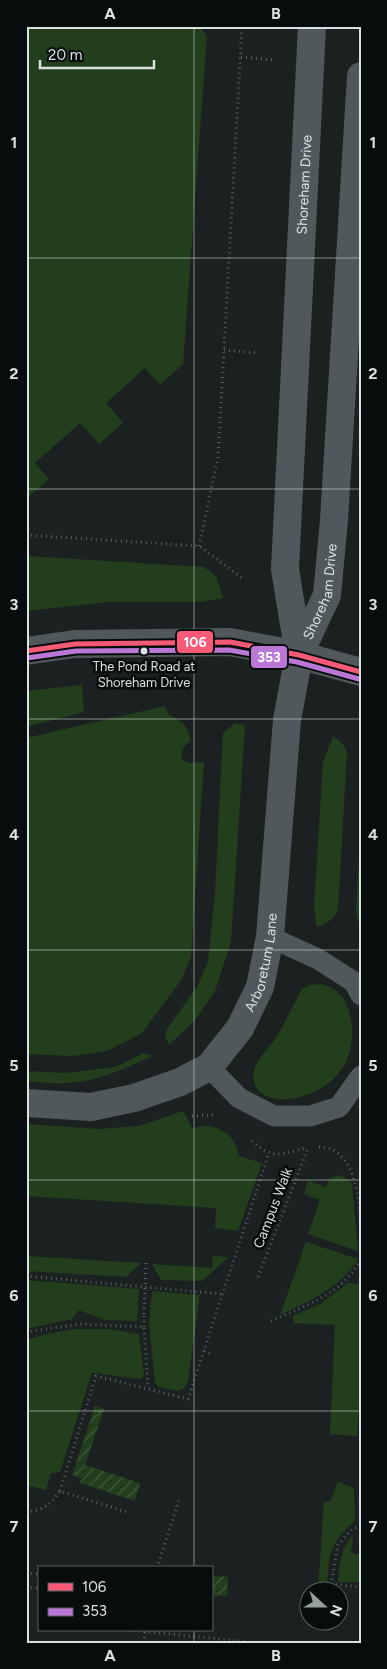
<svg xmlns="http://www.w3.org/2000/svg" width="387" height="1669" viewBox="0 0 387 1669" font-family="Figtree,sans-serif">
	<defs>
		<pattern id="garden-furrows" width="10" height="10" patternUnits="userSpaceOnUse" patternTransform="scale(1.25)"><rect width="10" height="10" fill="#233e1c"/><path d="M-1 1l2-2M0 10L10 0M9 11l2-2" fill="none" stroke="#425a3d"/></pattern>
	</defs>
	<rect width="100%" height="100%" fill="#1b2121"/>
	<!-- green -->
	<path fill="#233e1c" d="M26,26H199L207,36L183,364L160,385L145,368L106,403L123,423L99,444L80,423L35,463L49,479L26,499Z
		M26,556L204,567L216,576L223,598L200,602H109L26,611Z
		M82,685L84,712L26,727V691Z
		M165,706L169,715C182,721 188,726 191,740C184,746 180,750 182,760L189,763L204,762L191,957L182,979L141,1034L107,1051L72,1056L26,1054V738Z
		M235,723L245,725L231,942L215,991L195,1020L169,1045L165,1035L167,1029L197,987L208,961L215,893L223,733Z
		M333,736L343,744L347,752L338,909C335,920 326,923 317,927L314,908L323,762Z
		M361,825V931L356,910Z
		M321,984C337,988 347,999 350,1015C370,1104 244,1122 254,1071C257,1057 270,1048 277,1036C286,1021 293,1005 302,989L310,985Z
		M144,1053L152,1056C125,1069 96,1082 66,1083C53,1084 39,1082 26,1081V1071L65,1073L115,1067Z
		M183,1111L192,1128C214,1122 235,1131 239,1156L262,1163L238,1231L215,1228L216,1208L26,1196V1124L99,1129L139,1126Z
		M339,1175L349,1180L352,1184L358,1251L308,1234L320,1200L304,1194L308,1180L325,1187L330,1178Z
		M306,1242L358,1259C341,1288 309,1301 280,1315Z
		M26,1256L141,1263L126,1277L26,1271Z
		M213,1256L229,1257L202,1281L161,1280L152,1264L212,1268Z
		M26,1280L139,1289L137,1321L104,1320L79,1310L72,1319L26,1329Z
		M348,1283L361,1284V1370L357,1436L330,1434L335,1325L294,1323L293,1316L320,1304Z
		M152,1291L200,1295L188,1381L184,1388L179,1391L159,1387L155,1383L149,1323Z
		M74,1329H109L139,1334L144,1375L142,1379L92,1373L60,1472L51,1473L46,1490L26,1485V1340L42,1335Z
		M338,1482L354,1488L355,1521C328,1545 329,1554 327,1589L340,1590V1597V1592L318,1591L324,1501L330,1502Z
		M353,1534L351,1553L361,1555V1582H338C340,1563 341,1549 353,1534Z"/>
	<!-- garden -->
	<path fill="url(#garden-furrows)" d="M95,1406L104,1409L85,1465L140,1483L135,1501L80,1483L82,1478L72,1475Z
		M211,1576L228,1577L227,1596L211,1595Z"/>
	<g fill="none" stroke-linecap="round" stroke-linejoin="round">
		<!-- path -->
		<path stroke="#5a6062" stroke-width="3" stroke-dasharray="1 4" stroke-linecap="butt" d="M241,57L273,60
			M224,350L256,353
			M26,535L199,546L242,578
			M199,546L218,457L242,26
			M192,1116L214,1115
			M252,1141C273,1159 280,1155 305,1148
			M319,1147C354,1147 358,1194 361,1221
			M26,1276L222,1294
			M258,1277L308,1148
			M271,1321C306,1305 342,1295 361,1259
			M144,1327V1314
			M26,1332L80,1324L144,1327L148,1388
			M204,1351L213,1355
			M60,1491L96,1376L188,1399L269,1153
			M26,1512C43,1511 51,1504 60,1491L130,1513
			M361,1528H353L338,1545L331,1584L361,1587
			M157,1568L180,1497
			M26,1573L39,1574
			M26,1587L39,1588
			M129,1630L260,1643
			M144,1643L145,1631"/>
		<!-- service -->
		<path stroke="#51585c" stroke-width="21" d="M270,937L318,959L354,982L361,995
			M209,1067L239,1098L274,1116H310L339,1107L361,1076"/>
		<!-- minor -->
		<path stroke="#51585c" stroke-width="28" id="s1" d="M26,1103L91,1107L134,1098L180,1082L209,1067L240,1028L260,987L270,937L287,720L299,655"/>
		<!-- tertiary -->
		<g stroke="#51585c" stroke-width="28">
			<path d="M26,651L75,644L230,642L299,655L361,672"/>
			<path id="s2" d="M299,655L285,569L312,26"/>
			<path id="s3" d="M299,655L327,595L334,520L361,76"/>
		</g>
		<!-- path-bridge -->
		<path stroke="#5a6062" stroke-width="3" stroke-dasharray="1 4" stroke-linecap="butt" d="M144,1314L146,1263"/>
		<defs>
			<path id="bus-1" d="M26,651L75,644L230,642L299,655L361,672"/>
			<path id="bus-2" d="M27,658L76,651L229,650L297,662L359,679"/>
		</defs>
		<!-- bus-1 casing -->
		<use href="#bus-1" stroke="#070c0c" stroke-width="9"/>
		<!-- bus-2 casing -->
		<use href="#bus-2" stroke="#070c0c" stroke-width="9"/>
		<!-- bus-1 -->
		<use href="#bus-1" stroke="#f75a77" stroke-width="5"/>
		<!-- bus-2 -->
		<use href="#bus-2" stroke="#ba77d6" stroke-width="5"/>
	</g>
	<!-- grid -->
	<path fill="none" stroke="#dae1e2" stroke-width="1" stroke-opacity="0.55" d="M194,26V1568M26,258H361M26,489H361M26,719H361M26,950H361M26,1180H361M26,1411H361M194,1630V1643"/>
	<!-- markers -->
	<circle fill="#dae1e2" stroke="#070c0c" stroke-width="2" cx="144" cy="651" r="4.5"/>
	<g text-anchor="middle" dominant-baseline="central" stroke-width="5" stroke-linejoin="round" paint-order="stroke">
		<!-- bus labels -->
		<g font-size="13" fill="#dae1e2" stroke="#070c0c">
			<text x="144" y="666">The Pond Road at<tspan x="144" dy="16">Shoreham Drive</tspan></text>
		</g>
		<!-- street labels -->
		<g font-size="14" fill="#dae1e2" stroke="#070c0c">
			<text stroke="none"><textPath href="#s2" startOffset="472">Shoreham Drive</textPath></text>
			<text stroke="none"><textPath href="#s3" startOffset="68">Shoreham Drive</textPath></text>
			<text stroke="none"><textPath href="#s1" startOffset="310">Arboretum Lane</textPath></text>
			<text transform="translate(273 1208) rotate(-69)">Campus Walk</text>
		</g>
	</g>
	<g stroke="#070c0c" stroke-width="2">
		<rect x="176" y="630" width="38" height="24" rx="5" fill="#f75a77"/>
		<rect x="250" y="645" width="38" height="24" rx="5" fill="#ba77d6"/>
	</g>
	<g font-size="14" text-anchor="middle" font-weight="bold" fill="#fff">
		<text x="195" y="647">106</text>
		<text x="269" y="662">353</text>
	</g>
	<!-- border -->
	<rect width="387" height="1669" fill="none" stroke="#070c0c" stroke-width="55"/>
	<!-- legend -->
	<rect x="38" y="1566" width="175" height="65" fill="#070c0c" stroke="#5b6162"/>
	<rect x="48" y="1583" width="25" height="8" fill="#f75a77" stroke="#5b6162"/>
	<text x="82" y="1592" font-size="15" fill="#dae1e2">106</text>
	<rect x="48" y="1608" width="25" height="8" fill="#ba77d6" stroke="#5b6162"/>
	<text x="82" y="1616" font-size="15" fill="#dae1e2">353</text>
	<!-- north arrow -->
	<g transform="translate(324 1606) rotate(111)"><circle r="24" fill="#070c0c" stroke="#5b6162"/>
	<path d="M0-4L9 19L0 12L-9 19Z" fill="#979e9e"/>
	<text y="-8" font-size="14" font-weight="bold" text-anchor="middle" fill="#dae1e2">N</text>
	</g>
	<!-- scale -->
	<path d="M40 60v8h114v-8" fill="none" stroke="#dae1e2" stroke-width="2.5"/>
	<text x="48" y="60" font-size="15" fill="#dae1e2" stroke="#070c0c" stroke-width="4" paint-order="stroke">20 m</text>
	<rect x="28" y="28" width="332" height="1614" fill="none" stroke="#dae1e2" stroke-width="2"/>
	<g font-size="16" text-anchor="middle" font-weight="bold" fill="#dae1e2">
		<text x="110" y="19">A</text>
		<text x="276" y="19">B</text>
		<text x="14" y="148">1</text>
		<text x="373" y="148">1</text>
		<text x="14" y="379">2</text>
		<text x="373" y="379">2</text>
		<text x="14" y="610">3</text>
		<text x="373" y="610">3</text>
		<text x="14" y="840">4</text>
		<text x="373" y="840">4</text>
		<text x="14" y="1071">5</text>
		<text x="373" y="1071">5</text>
		<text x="14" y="1301">6</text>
		<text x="373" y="1301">6</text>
		<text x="14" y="1532">7</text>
		<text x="373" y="1532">7</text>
		<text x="110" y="1661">A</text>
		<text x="276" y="1661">B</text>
	</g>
</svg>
